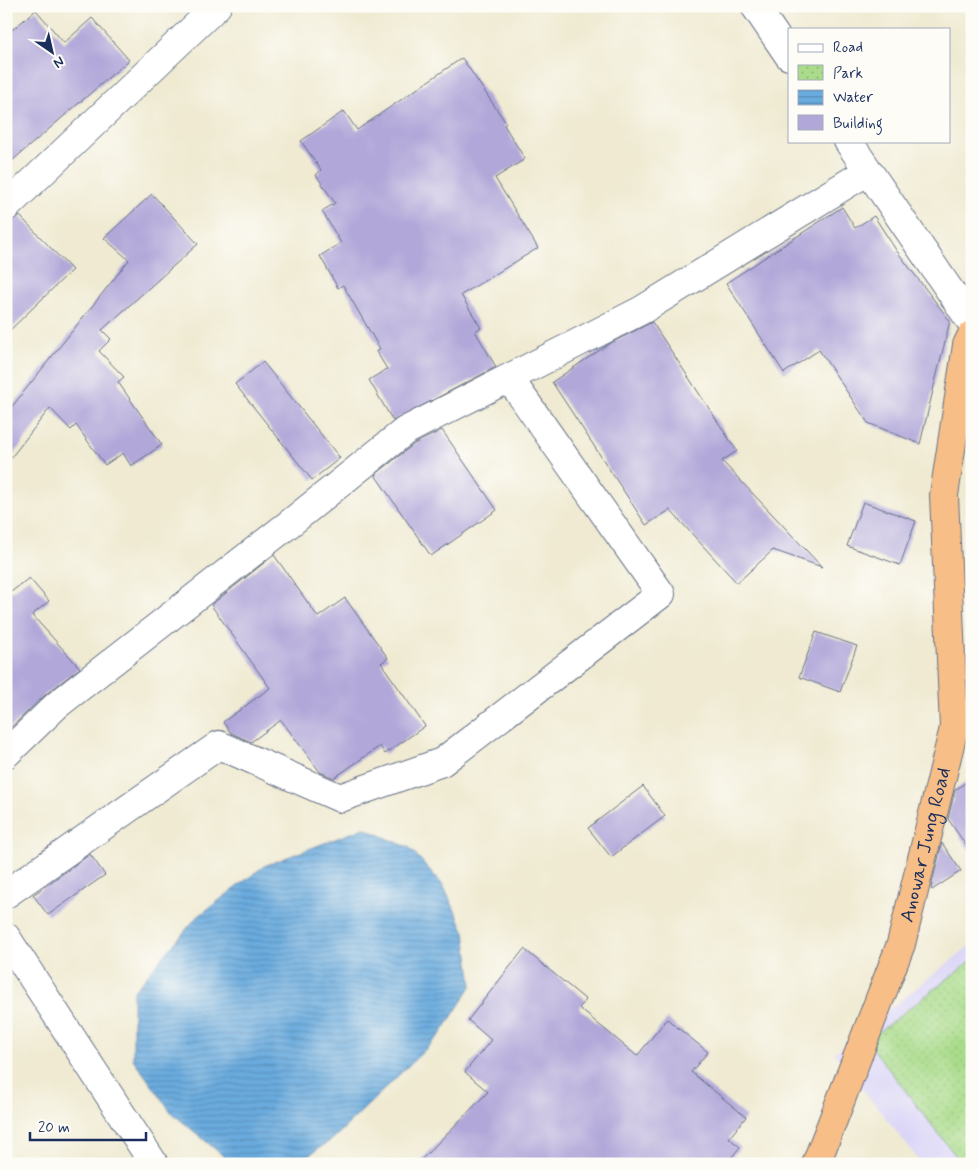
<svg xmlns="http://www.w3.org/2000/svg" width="978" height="1170" viewBox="0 0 978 1170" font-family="Mynerve,sans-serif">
	<defs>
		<pattern id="park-dots" width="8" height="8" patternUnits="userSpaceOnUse" patternTransform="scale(1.25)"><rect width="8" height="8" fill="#a9db8a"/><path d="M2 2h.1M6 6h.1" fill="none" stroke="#91bc7a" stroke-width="1.8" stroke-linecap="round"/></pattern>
		<pattern id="water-rules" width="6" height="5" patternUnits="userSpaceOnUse" patternTransform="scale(1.25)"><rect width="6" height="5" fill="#6aabde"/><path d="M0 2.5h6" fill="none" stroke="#568cb7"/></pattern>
	</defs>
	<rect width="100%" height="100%" fill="#fdfcf7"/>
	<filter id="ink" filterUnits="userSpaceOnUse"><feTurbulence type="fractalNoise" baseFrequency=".02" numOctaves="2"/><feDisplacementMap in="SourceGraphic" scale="10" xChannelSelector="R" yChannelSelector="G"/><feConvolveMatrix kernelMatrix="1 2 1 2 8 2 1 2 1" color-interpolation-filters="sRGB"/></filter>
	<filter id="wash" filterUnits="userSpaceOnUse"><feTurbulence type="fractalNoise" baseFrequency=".0096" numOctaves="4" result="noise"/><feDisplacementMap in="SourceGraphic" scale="20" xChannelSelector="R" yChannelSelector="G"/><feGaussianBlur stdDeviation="1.12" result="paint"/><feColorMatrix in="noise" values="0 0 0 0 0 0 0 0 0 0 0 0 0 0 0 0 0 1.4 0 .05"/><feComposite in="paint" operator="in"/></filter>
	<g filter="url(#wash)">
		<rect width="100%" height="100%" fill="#efead1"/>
		<!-- built -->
		<path fill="#dbd6f7" d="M972,944V960L867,1041L962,1164H922L834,1053Z"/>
		<!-- park -->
		<path fill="url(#park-dots)" stroke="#628574" d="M972,960V1164H962L867,1041Z"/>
		<!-- water -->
		<path fill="url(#water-rules)" stroke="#426d9e" d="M364,828L410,848L443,885L465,932L472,985L440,1035L333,1139L295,1164H233L172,1113L133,1059V992L196,918L264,866Z"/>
		<g id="blocks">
			<!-- building -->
			<path fill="#b1a7d9" d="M36,10L64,43L92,18L129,60L6,166V35Z
				M462,58L506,123L504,125L525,159L495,178L538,248L461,295L481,328L475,331L496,367L393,421L369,380L387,369L376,351L380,349L343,285L338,288L320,256L341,243L322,211L335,203L316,175L321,170L301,141L344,111L357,130Z
				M152,194L198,244L102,330L111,339L99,351L124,377L118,382L162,445L131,466L123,453L105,465L76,425L71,430L50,408L6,464V414L129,260L104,238Z
				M842,207L855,228L874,216L896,250L950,321L920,444L868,423L819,350L784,373L726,283Z
				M20,216L72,270L6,334V222Z
				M652,322L737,451L722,461L822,567L773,550L737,583L670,510L646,525L552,382L609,344Z
				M263,362L340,458L312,480L235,384Z
				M442,430L497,510L431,556L375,475L414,444Z
				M863,502L916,521L900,565L847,546Z
				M274,555L318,617L345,598L388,658L381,663L425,726L385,754L380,746L334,778L320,772L281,720L251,742L231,733L223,722L270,688L211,605Z
				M29,578L49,601L32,615L80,668L46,694L6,732V587L11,592Z
				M816,632L857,646L840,692L799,677Z
				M972,778V854L948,819L955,790Z
				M643,786L665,816L611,857L588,828Z
				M942,843L961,871L932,890L931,888Z
				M90,854L105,875L48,915L33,895Z
				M524,949L586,1000L579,1008L637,1056L667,1019L708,1052L691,1072L746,1117L729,1138L740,1147L726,1164H417L488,1092L465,1072L491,1040L468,1020Z"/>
		</g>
	</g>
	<g filter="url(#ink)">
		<use href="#blocks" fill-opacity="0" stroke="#657086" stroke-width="1"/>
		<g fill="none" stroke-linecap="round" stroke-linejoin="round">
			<defs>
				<path id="minor" d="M755,6L789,56
					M848,141L972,323
					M6,207L217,6
					M6,754L57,705L289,524L405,431L642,310L868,171
					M6,894L219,745L340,798L442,762L661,594L509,378
					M6,937L154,1164"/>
				<g id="highway">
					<path id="s1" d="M816,1164L901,944L954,728L944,495L967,345L972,335"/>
				</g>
			</defs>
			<!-- minor casing -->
			<use href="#minor" stroke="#657086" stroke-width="30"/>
			<!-- highway casing -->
			<use href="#highway" stroke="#657086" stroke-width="30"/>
			<!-- minor -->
			<use href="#minor" stroke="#fff" stroke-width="28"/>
			<!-- highway -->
			<use href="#highway" stroke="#f7be87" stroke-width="28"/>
		</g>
	</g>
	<g text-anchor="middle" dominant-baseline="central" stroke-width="4.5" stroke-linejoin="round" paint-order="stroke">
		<!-- street labels -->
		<g font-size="20" fill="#1b2f5e" stroke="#fdfcf7">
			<text stroke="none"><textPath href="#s1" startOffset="338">Anowar Jung Road</textPath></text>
		</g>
	</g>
	<!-- margin -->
	<rect width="978" height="1170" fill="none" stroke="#fdfcf7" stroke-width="25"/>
	<!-- legend -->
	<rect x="788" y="28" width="162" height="115" fill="#fdfcf7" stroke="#a3aaba"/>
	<rect x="798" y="44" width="25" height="8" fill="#ffffff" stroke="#a3aaba"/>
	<text x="833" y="52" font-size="15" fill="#1b2f5e">Road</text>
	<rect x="798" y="65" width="25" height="15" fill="url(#park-dots)" stroke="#a3aaba"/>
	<text x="833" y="78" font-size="15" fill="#1b2f5e">Park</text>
	<rect x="798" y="90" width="25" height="15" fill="url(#water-rules)" stroke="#a3aaba"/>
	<text x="833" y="102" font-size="15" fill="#1b2f5e">Water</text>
	<rect x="798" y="115" width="25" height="15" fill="#b1a7d9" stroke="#a3aaba"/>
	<text x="833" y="128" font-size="15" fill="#1b2f5e">Building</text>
	<!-- north arrow -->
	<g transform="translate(52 52) rotate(146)" stroke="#fdfcf7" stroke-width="4" paint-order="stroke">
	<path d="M0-4L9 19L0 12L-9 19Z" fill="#1b2f5e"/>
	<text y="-8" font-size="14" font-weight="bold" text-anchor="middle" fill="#1b2f5e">N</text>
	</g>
	<!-- scale -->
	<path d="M30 1132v8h116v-8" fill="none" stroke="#1b2f5e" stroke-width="2.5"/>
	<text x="38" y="1132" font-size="15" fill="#1b2f5e" stroke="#fdfcf7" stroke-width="4" paint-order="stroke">20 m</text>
</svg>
